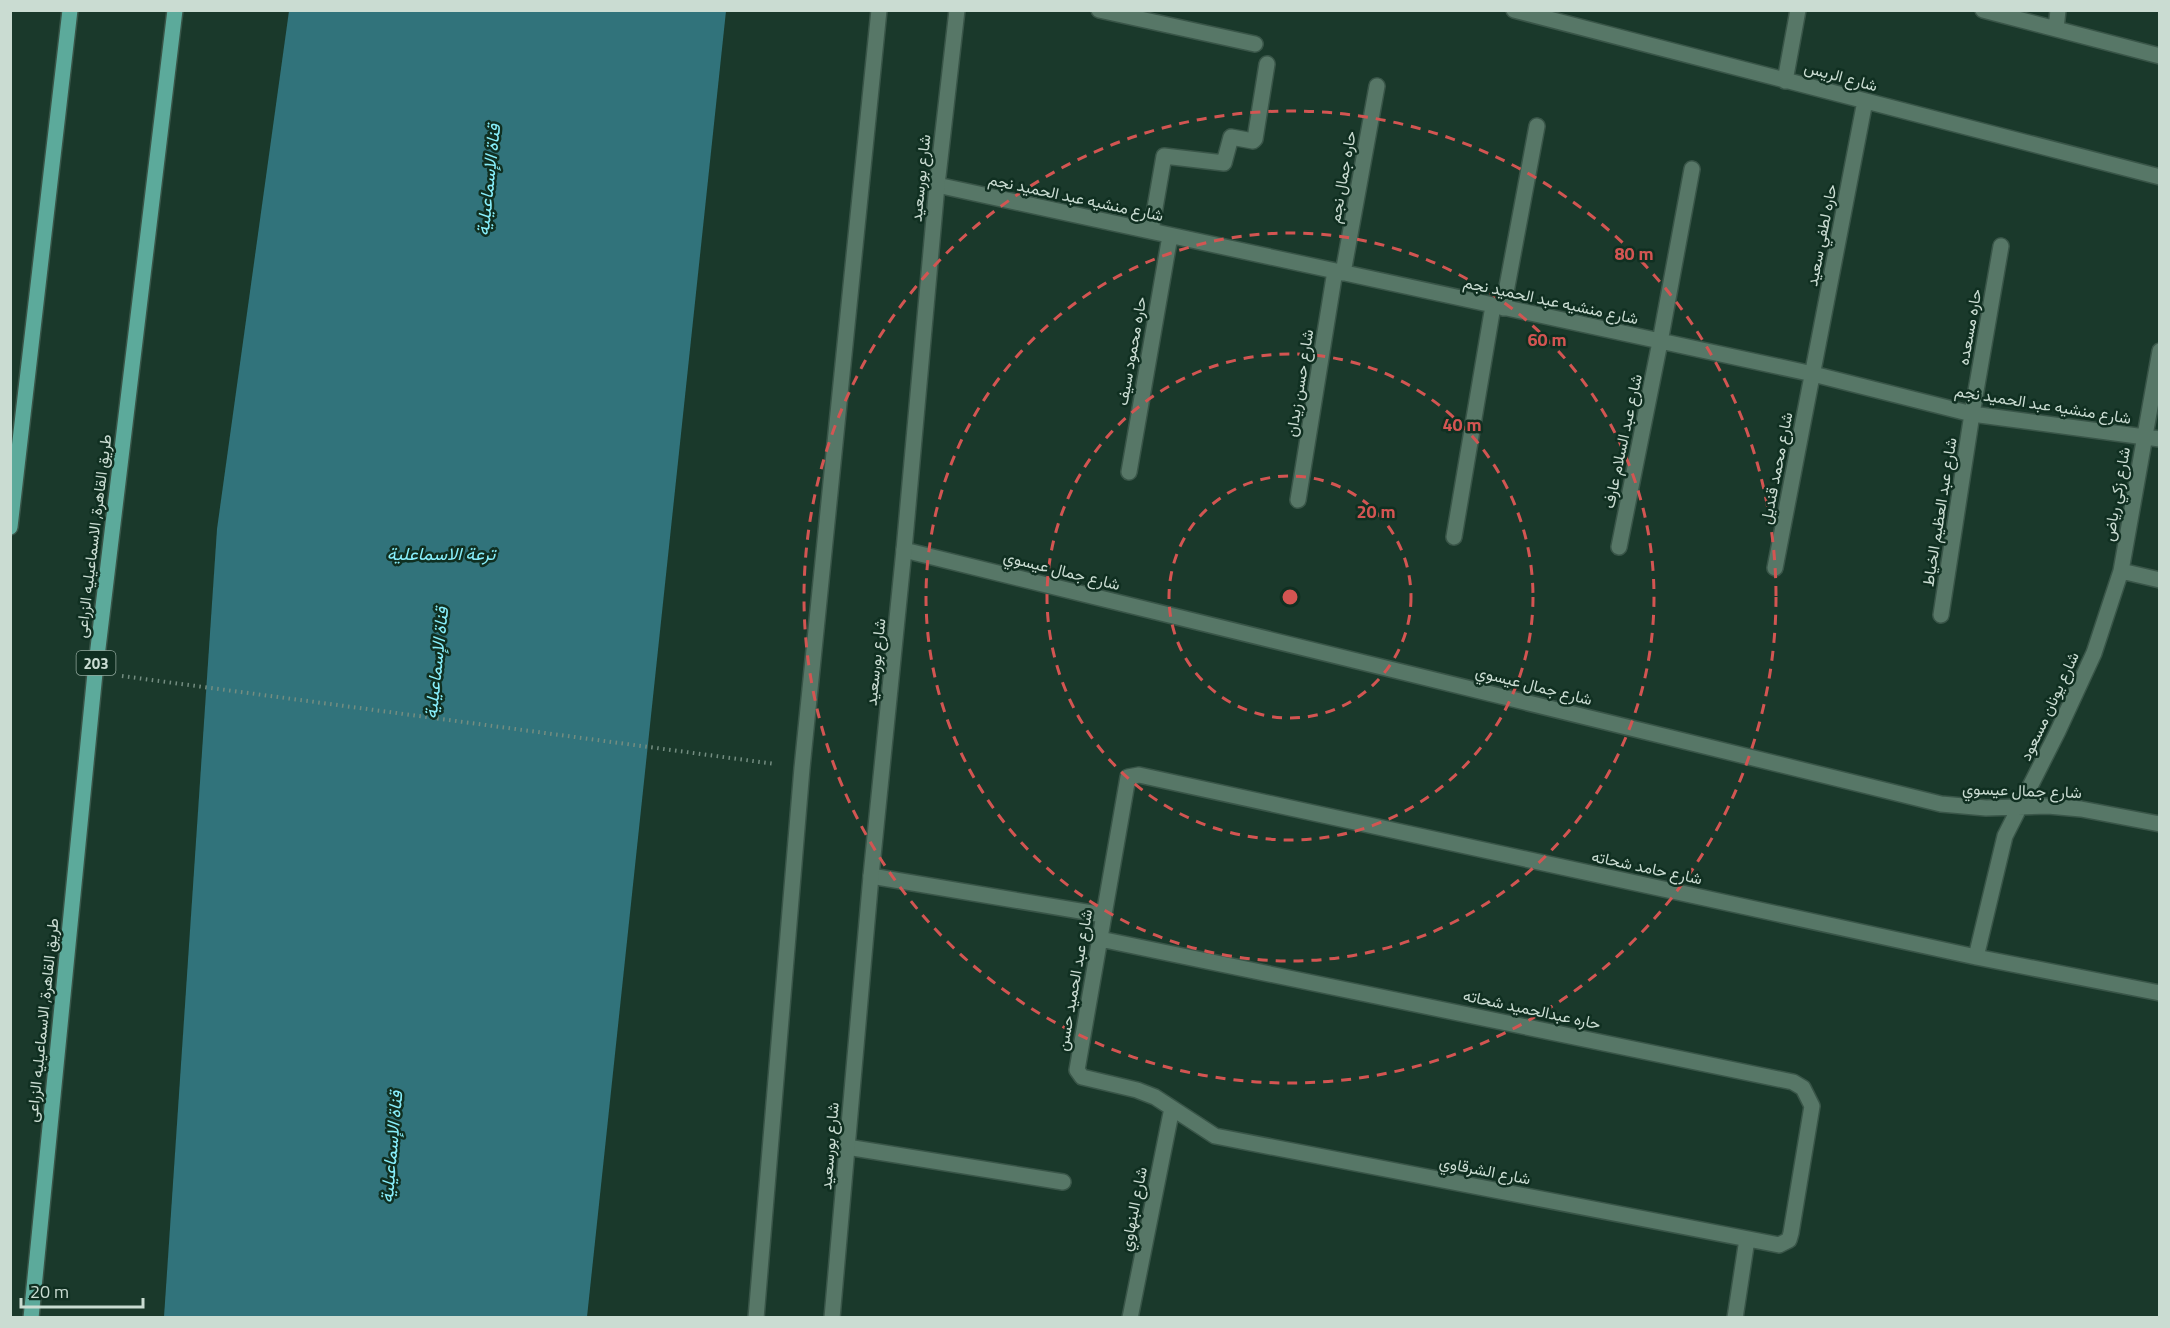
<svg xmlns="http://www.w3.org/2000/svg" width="2170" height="1328" viewBox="0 0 2170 1328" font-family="'Titillium Web',Vazirmatn,sans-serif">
	<rect width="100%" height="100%" fill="#1a392b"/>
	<!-- water -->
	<path fill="#31737b" d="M289,11H726L587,1317H164L217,529Z"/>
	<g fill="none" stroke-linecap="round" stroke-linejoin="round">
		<defs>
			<path id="street" d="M1099,10L1255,44
				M1514,10L2160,177
				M1983,10L2160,56
				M2056,29L2058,10
				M1785,81L1798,10
				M937,185L1813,374L1972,414L2160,439
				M1151,231L1164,156L1224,163L1231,137L1253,141L1255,139L1267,64
				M1343,273L1377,86
				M1503,308L1537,126
				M1129,472L1170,236
				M1298,500L1335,271
				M1454,537L1493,306
				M1619,547L1660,342L1692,169
				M904,550L1941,804L1986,808L2048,806L2081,809L2160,824
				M1775,568L1865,101
				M2121,571L2160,580
				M1941,615L1972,414L2001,246
				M871,876L1104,915
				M1100,939L1793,1082L1803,1088L1812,1106L1791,1233L1789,1240L1779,1245L1215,1136L1155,1097L1137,1090L1082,1077L1077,1070L1128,777L1139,775L1976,957L2160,993
				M1976,957L2005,836L2058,731L2094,653L2121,571L2160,351
				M847,1147L1063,1182
				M1130,1318L1172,1108
				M1735,1318L1747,1239"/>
			<path id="secondary" d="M756,1318L802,768L879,10
				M832,1318L871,876L904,550L937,185L957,10"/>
			<path id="primary" d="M10,527L70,10
				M31,1318L95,673L175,10"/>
		</defs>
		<!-- street casing -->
		<use href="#street" stroke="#395548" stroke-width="18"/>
		<!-- secondary casing -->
		<use href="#secondary" stroke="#395548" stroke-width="18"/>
		<!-- primary casing -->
		<use href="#primary" stroke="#395548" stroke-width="18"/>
		<!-- path -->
		<path stroke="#748d81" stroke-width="4" stroke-dasharray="1.5 4.5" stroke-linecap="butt" d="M122,676L775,764"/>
		<!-- street -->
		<use href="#street" stroke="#577767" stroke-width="15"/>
		<!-- secondary -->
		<use href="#secondary" stroke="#577767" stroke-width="15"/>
		<!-- primary -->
		<use href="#primary" stroke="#5caa9b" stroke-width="15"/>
	</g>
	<!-- distance rings -->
	<g fill="none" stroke="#d35552" stroke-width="3" stroke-dasharray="10 8">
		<circle cx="1290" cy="597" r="121"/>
		<circle cx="1290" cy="597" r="243"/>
		<circle cx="1290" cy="597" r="364"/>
		<circle cx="1290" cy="597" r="486"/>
	</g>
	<g text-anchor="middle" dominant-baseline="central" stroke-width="5" stroke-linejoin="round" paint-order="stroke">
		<!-- shield labels -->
		<rect fill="#102f21" stroke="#92a89d" stroke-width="1.5" x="76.5" y="651" width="39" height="24" rx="4.5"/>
		<g font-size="15" font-weight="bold" fill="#cadcd2">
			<text x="96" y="663">203</text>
		</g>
		<!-- street labels -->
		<g font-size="16" fill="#cadcd2" stroke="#102f21">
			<text transform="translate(1841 76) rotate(15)">شارع الريس</text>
			<text transform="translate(1342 177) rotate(-80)">حاره جمال نجم</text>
			<text transform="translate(920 178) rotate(-84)">شارع بورسعيد</text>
			<text transform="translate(1076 197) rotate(12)">شارع منشيه عبد الحميد نجم</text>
			<text transform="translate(1821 235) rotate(-79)">حاره لطفي سعيد</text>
			<text transform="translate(1551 300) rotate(12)">شارع منشيه عبد الحميد نجم</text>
			<text transform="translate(1969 327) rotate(-80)">حاره مسعده</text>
			<text transform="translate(1131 351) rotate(-80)">حاره محمود سيف</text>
			<text transform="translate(1299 383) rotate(-81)">شارع حسن زيدان</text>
			<text transform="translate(2043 404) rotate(9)">شارع منشيه عبد الحميد نجم</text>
			<text transform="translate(1622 441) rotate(-78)">شارع عبد السلام عارف</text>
			<text transform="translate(1776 468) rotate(-79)">شارع محمد قنديل</text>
			<text transform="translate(2116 494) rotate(-80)">شارع زكي رياض</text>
			<text transform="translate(1939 512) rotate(-81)">شارع عبد العظيم الخياط</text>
			<text transform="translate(93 536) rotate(-83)">طريق القاهرة, الاسماعيليه الزراعى</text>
			<text transform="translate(1062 570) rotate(14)">شارع جمال عيسوي</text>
			<text transform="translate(875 662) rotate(-84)">شارع بورسعيد</text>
			<text transform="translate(1534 685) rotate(14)">شارع جمال عيسوي</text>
			<text transform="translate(2049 706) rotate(-65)">شارع يونان مسعود</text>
			<text transform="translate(2022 790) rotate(2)">شارع جمال عيسوي</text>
			<text transform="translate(1647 867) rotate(12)">شارع حامد شحاته</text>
			<text transform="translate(1074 980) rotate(-80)">شارع عبد الحميد حسن</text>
			<text transform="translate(1532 1009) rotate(12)">حاره عبدالحميد شحاته</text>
			<text transform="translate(42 1020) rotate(-84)">طريق القاهرة, الاسماعيليه الزراعى</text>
			<text transform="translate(829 1146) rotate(-85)">شارع بورسعيد</text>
			<text transform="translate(1485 1170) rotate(11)">شارع الشرقاوي</text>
			<text transform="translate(1133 1209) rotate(-79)">شارع البنهاوي</text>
		</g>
		<!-- water labels -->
		<g font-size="18" font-style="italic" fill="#88effb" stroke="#102f21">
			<text transform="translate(488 180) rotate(-84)">قناة الإسماعيلية</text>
			<text x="441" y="553">ترعة الاسماعلية</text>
			<text transform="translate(436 663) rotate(-84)">قناة الإسماعيلية</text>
			<text transform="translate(391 1147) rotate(-85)">قناة الإسماعيلية</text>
		</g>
	</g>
	<circle cx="1290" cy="597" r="9" fill="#d35552" stroke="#102f21" stroke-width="3"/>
	<g font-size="18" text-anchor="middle" font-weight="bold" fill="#d35552" stroke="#102f21" stroke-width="5" stroke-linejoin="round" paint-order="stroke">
		<text x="1634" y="260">80 m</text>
		<text x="1547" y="346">60 m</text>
		<text x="1462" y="431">40 m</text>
		<text x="1376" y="518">20 m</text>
	</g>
	<!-- border -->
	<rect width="2170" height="1328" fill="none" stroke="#cadcd2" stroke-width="24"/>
	<!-- scale -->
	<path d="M21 1298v9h122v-9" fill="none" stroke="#cadcd2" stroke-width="3"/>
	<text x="30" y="1298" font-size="18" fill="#cadcd2" stroke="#102f21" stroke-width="4.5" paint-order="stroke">20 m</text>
</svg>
